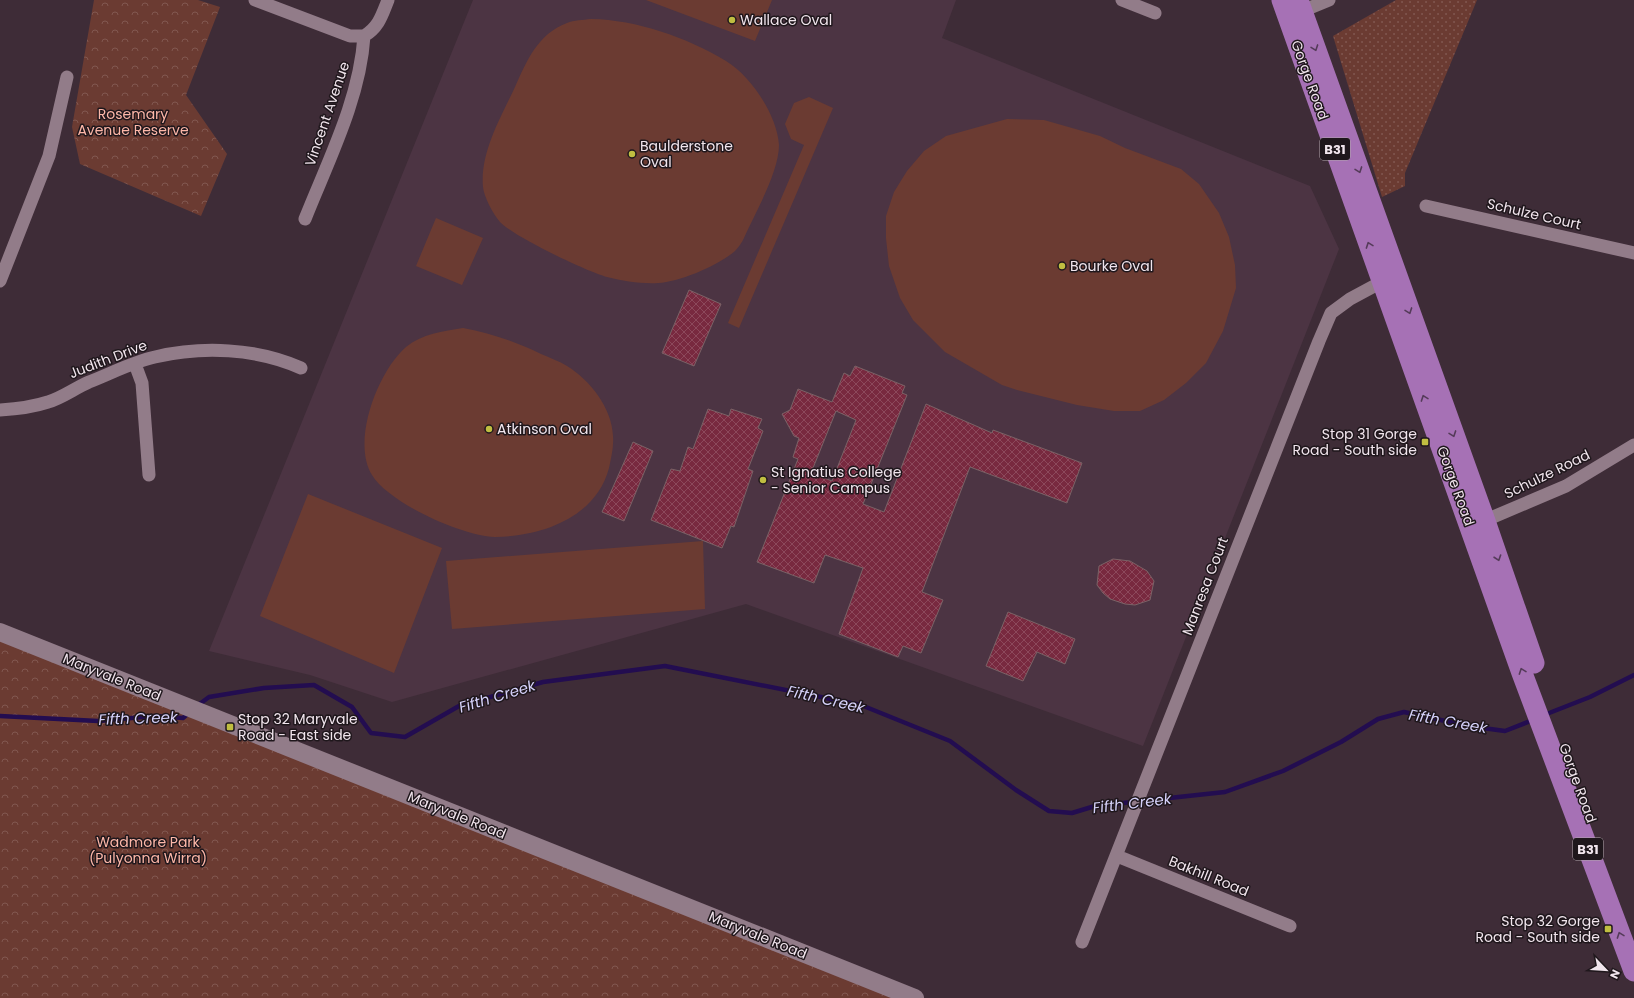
<svg xmlns="http://www.w3.org/2000/svg" width="1634" height="998" viewBox="0 0 1634 998" font-family="Poppins,sans-serif">
	<defs>
		<pattern id="grass-dots" width="8" height="8" patternUnits="userSpaceOnUse"><rect width="8" height="8" fill="#6b3b32"/><path d="M2 2h.1M6 6h.1" fill="none" stroke="#815750" stroke-width="1.8" stroke-linecap="round"/></pattern>
		<pattern id="park-crowns" width="20" height="18" patternUnits="userSpaceOnUse"><rect width="20" height="18" fill="#6b3b32"/><path d="M2 6a3 3 0 1 1 6 0M12 15a3 3 0 1 1 6 0" fill="none" stroke="#815750"/></pattern>
		<pattern id="building-cross-hatch" width="8" height="8" patternUnits="userSpaceOnUse"><rect width="8" height="8" fill="#78293f"/><path d="M0 0l8 8M0 8l8-8" fill="none" stroke="#8c485b"/></pattern>
	</defs>
	<rect width="100%" height="100%" fill="#3e2c37"/>
	<!-- built -->
	<path fill="#4c3443" d="M473,0H956L942,38L1310,186L1339,249L1143,746L746,604L392,702L310,675L209,651Z"/>
	<!-- grass -->
	<path fill="url(#grass-dots)" d="M1396,0H1477L1405,173V186L1382,197L1333,36Z"/>
	<!-- park -->
	<path fill="url(#park-crowns)" d="M94,0H198L220,7L186,95L227,154L201,216L80,164L72,127Z
		M0,632L915,998H0Z"/>
	<!-- pitch -->
	<path fill="#6b3b32" d="M646,0H772L755,41Z
		M591,19C637,20 686,37 726,61C751,76 777,115 779,145C779,172 755,213 744,238C742,242 739,247 735,251C719,265 680,282 658,283C642,284 623,281 607,277C586,271 514,237 500,222C493,214 484,197 483,187C480,152 501,117 515,87C527,60 538,34 567,23C574,20 583,20 591,19Z
		M809,97L833,108L739,328L728,323L804,145L791,139L785,124L794,103Z
		M1007,119L1044,120L1100,136L1125,148L1181,169L1199,184L1219,213L1229,237L1235,265L1236,288L1223,331L1206,363L1186,383L1164,400L1140,411H1114L1077,405L1017,390L1002,385L945,352L913,320L900,298L889,266L886,238V216L894,192L907,171L924,151L946,136Z
		M436,218L483,238L462,285L416,266Z
		M463,328C491,333 516,342 541,354C550,358 559,361 567,366C590,380 612,408 613,436C614,447 611,458 609,468C601,498 579,516 551,527C534,533 513,537 495,537C462,536 389,503 372,475C351,441 378,371 406,347C422,334 443,331 463,328Z
		M308,494L442,548L394,673L260,616Z
		M703,541L705,609L452,629L446,561Z"/>
	<g fill="none" stroke-linecap="round" stroke-linejoin="round">
		<!-- stream -->
		<path stroke="#230d50" stroke-width="4.5" d="M197,706L209,697L264,688L314,685L352,707L371,733L405,737L459,706L543,682L665,666L861,705L950,741L1016,790L1049,811L1072,813L1095,806L1225,792L1283,771L1341,742L1378,719L1404,712L1468,726L1505,731L1533,720
			M1544,715L1590,697L1634,675
			M0,716L98,721L155,716L183,718L190,712"/>
	</g>
	<!-- building -->
	<path fill="url(#building-cross-hatch)" stroke="#7a6266" fill-rule="evenodd" d="M689,290L721,304L694,366L662,353Z
		M855,366L905,386L902,393L907,395L863,504L884,512L926,404L992,433L993,430L1082,463L1067,503L970,467L922,592L943,600L921,653L903,646L898,657L839,634L863,568L825,555L814,583L757,562L798,459L793,457L799,438L794,436L782,414L790,410L798,389L832,402L844,373L850,376ZM836,411L856,420L832,481L811,473Z
		M708,409L729,416L731,409L762,419L758,428L763,431L748,469L753,471L734,527L731,526L722,548L651,520L671,469L680,471L688,447L693,449Z
		M633,442L653,451L624,521L602,512Z
		M1113,559L1130,561L1147,571L1154,581L1150,600L1135,605L1125,604L1110,599L1103,593L1097,585L1099,566Z
		M1008,612L1075,639L1065,664L1037,652L1023,681L986,666Z"/>
	<g fill="none" stroke-linecap="round" stroke-linejoin="round">
		<!-- minor -->
		<path stroke="#927c89" stroke-width="13" d="M255,0L350,36H364
			M1122,0L1155,13
			M1295,14L1329,0
			M1426,206L1634,253
			M305,219C328,161 360,99 364,36C379,27 382,15 388,0
			M0,281L49,156L67,77
			M135,364L142,383L149,475
			M0,410C16,409 33,407 48,402C62,398 75,388 89,382C110,374 132,362 155,357C202,346 256,348 301,368
			M1479,523L1566,486L1634,445
			M1117,856L1290,926
			M1082,942L1319,341L1331,313L1350,299L1389,278"/>
		<!-- secondary -->
		<path stroke="#927c89" stroke-width="18" d="M0,632L915,998"/>
		<!-- primary -->
		<path stroke="#a671b5" stroke-width="21" d="M1282,0L1522,673L1634,971
			M1298,0L1485,521L1534,663"/>
	</g>
	<!-- one-way arrows -->
	<defs><path id="oneway-chevron" d="M-2-3.5L2.5 0L-2 3.5" fill="none" stroke-width="1.6" stroke-linecap="round" stroke-linejoin="round"/></defs>
	<g stroke="#553b59">
		<use href="#oneway-chevron" transform="translate(1315 48) rotate(70)"/>
		<use href="#oneway-chevron" transform="translate(1359 170) rotate(70)"/>
		<use href="#oneway-chevron" transform="translate(1369 245) rotate(-110)"/>
		<use href="#oneway-chevron" transform="translate(1409 311) rotate(70)"/>
		<use href="#oneway-chevron" transform="translate(1424 398) rotate(-110)"/>
		<use href="#oneway-chevron" transform="translate(1453 434) rotate(70)"/>
		<use href="#oneway-chevron" transform="translate(1498 558) rotate(71)"/>
		<use href="#oneway-chevron" transform="translate(1522 671) rotate(-110)"/>
		<use href="#oneway-chevron" transform="translate(1620 935) rotate(-110)"/>
	</g>
	<!-- markers -->
	<g fill="#c0be41" stroke="#1f171c" stroke-width="1.5">
		<circle cx="732" cy="20" r="4"/>
		<circle cx="632" cy="154" r="4"/>
		<circle cx="1062" cy="266" r="4"/>
		<circle cx="489" cy="429" r="4"/>
		<rect x="1421" y="438" width="8" height="8" rx="2"/>
		<circle cx="763" cy="480" r="4"/>
		<rect x="226" y="723" width="8" height="8" rx="2"/>
		<rect x="1604" y="925" width="8" height="8" rx="2"/>
	</g>
	<g text-anchor="middle" dominant-baseline="central" stroke-width="3" stroke-linejoin="round" paint-order="stroke">
		<!-- shield labels -->
		<g fill="#1f171c" stroke="#b2a7ae" stroke-width="1">
			<rect x="1320" y="138" width="30" height="22" rx="3"/>
			<rect x="1573" y="838" width="30" height="22" rx="3"/>
		</g>
		<g font-size="13" font-weight="bold" fill="#f1e5ed">
			<text x="1335" y="149">B31</text>
			<text x="1588" y="849">B31</text>
		</g>
		<!-- poi labels -->
		<g font-size="14" fill="#f1e5ed" stroke="#1f171c" text-anchor="start">
			<text x="740" y="20">Wallace Oval</text>
			<text x="640" y="146">Baulderstone<tspan x="640" dy="16">Oval</tspan></text>
			<text x="1070" y="266">Bourke Oval</text>
			<text x="497" y="429">Atkinson Oval</text>
			<text x="1417" y="434" text-anchor="end">Stop 31 Gorge<tspan x="1417" dy="16">Road - South side</tspan></text>
			<text x="771" y="472">St Ignatius College<tspan x="771" dy="16">- Senior Campus</tspan></text>
			<text x="238" y="719">Stop 32 Maryvale<tspan x="238" dy="16">Road - East side</tspan></text>
			<text x="1600" y="921" text-anchor="end">Stop 32 Gorge<tspan x="1600" dy="16">Road - South side</tspan></text>
		</g>
		<!-- street labels -->
		<g font-size="14" fill="#f1e5ed" stroke="#1f171c">
			<text transform="translate(1310 80) rotate(70)">Gorge Road</text>
			<text transform="translate(327 114) rotate(-71)">Vincent Avenue</text>
			<text transform="translate(1534 214) rotate(13)">Schulze Court</text>
			<text transform="translate(108 359) rotate(-21)">Judith Drive</text>
			<text transform="translate(1547 474) rotate(-26)">Schulze Road</text>
			<text transform="translate(1456 486) rotate(70)">Gorge Road</text>
			<text transform="translate(1205 586) rotate(-69)">Manresa Court</text>
			<text transform="translate(112 677) rotate(22)">Maryvale Road</text>
			<text transform="translate(1578 783) rotate(70)">Gorge Road</text>
			<text transform="translate(457 815) rotate(22)">Maryvale Road</text>
			<text transform="translate(1209 876) rotate(22)">Bakhill Road</text>
			<text transform="translate(758 935) rotate(22)">Maryvale Road</text>
		</g>
		<!-- park labels -->
		<g font-size="14" fill="#fdb7a8" stroke="#1f171c">
			<text x="133" y="114">Rosemary<tspan x="133" dy="16">Avenue Reserve</tspan></text>
			<text x="148" y="842">Wadmore Park<tspan x="148" dy="16">(Pulyonna Wirra)</tspan></text>
		</g>
		<!-- water labels -->
		<g font-size="15" font-style="italic" fill="#d5d1fa" stroke="#1f171c">
			<text transform="translate(497 696) rotate(-17)">Fifth Creek</text>
			<text transform="translate(826 699) rotate(13)">Fifth Creek</text>
			<text transform="translate(138 718) rotate(-2)">Fifth Creek</text>
			<text transform="translate(1448 721) rotate(10)">Fifth Creek</text>
			<text transform="translate(1132 803) rotate(-7)">Fifth Creek</text>
		</g>
	</g>
	<!-- north arrow -->
	<g transform="translate(1606 970) rotate(115)" stroke="#1f171c" stroke-width="3" paint-order="stroke">
	<path d="M0-3L7 15L0 10L-7 15Z" fill="#f1e5ed"/>
	<text y="-6" font-size="11" font-weight="bold" text-anchor="middle" fill="#f1e5ed">N</text>
	</g>
</svg>
